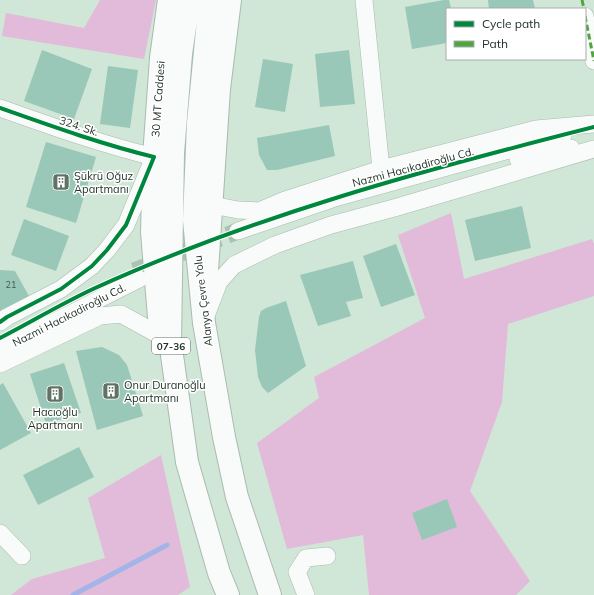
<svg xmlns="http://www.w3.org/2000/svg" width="594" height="595" viewBox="0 0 594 595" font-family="Mulish,sans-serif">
	<rect width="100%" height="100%" fill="#d0e6d6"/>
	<!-- green -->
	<path fill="#e2bbda" d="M100,0H156L144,59L2,36L6,13L84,28Z
		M451,213L464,279L592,239L594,244V296L508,324L502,402L470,491L530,581L516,595H369L363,535L287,549L257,443L319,398L314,377L425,318L398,235Z
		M161,455L190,587L178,595H11L32,579L105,558L88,498Z"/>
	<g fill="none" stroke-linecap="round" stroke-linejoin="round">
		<!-- stream -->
		<path stroke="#a3b4e8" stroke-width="5" d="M73,595L167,545"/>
	</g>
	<!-- building -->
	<path fill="#99c7b8" d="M444,0H449L451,9H447V43L412,49L405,7Z
		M488,0H533L535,9H489Z
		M42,50L92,69L74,119L24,101Z
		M349,50L355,104L320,107L315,54Z
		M263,59L293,64L285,112L255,107Z
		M108,66L138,70L130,128L100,124Z
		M329,125L335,156L277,170H267L259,155L257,138Z
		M46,142L96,157L76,223L26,207Z
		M522,206L531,248L475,261L465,220Z
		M24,219L69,236L56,271L11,255Z
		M396,244L415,295L381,307L363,256Z
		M353,261L363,298L346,302L351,316L318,326L300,275Z
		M0,270L15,271L29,296L0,313Z
		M286,301L306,366L268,393L262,387L258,377L255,350L259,317L261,311L266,308Z
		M102,347L119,355L127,365L143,416L97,430L76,351Z
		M64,363L81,413L46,424L30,374Z
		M3,383L31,433L0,450V385Z
		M79,447L94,477L38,505L23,475Z
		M447,499L457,527L422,540L412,513Z"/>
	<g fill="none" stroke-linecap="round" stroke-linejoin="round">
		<!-- minor-tunnel -->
		<path stroke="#adc2b3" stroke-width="17" stroke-dasharray="17 8" stroke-linecap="butt" d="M134,271L238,231"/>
		<defs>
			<path id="minor" d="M364,0L381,169
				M585,16L594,61
				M0,108C51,126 101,144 154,157L126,225L107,250L92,266L61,289L7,317L0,322
				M518,159L547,152L571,148
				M212,205L238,210L259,211L285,200L381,169L459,149L536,129L594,124
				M238,231L338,197L563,135
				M204,321L219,282L234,265L275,245L331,225L394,208L594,149
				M0,351L46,326L139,279
				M0,364L100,316L121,314L170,341
				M0,533L22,556
				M306,595L297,572L306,558L327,556"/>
			<path id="major" d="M169,0L161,58L154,157L152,232L159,317L170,341
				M206,286L219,89L230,0"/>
			<path id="highway" d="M189,0L181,54L173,153L170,341L187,462L219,573L228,595
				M210,0L198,123L194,220L204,323L224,437L237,497L270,595"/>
		</defs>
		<!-- minor casing -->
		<use href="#minor" stroke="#aabbaf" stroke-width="18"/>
		<!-- major casing -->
		<use href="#major" stroke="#aabbaf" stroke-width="24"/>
		<!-- highway casing -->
		<use href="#highway" stroke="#aabbaf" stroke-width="24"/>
		<!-- minor -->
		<use href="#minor" stroke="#f8fbf9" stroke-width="17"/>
		<!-- major -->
		<use href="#major" stroke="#f8fbf9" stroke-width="22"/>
		<!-- highway -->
		<use href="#highway" stroke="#f8fbf9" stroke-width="22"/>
		<!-- quiet -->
		<path stroke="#50a542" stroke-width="3" stroke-dasharray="6 3" stroke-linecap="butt" d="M582,0L584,9
			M585,16L594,61"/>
		<defs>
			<path id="cycleway" d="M0,108C51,126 101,144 154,157L126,225L107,250L92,266L61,289L7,317L0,322
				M0,338C31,322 61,304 93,289C253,216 424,170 594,127"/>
		</defs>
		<!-- cycleway casing -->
		<use href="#cycleway" stroke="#fff" stroke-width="6"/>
		<!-- cycleway -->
		<use href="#cycleway" stroke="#00873e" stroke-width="4"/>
	</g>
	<!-- icons -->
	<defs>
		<symbol id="building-square" viewBox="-11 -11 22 22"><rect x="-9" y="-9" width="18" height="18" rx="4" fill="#607266" stroke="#fff"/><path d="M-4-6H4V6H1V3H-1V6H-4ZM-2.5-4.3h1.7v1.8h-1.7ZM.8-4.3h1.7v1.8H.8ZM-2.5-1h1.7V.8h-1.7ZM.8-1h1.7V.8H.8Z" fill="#fff"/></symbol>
	</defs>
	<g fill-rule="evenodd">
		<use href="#building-square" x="51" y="172" width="20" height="20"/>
		<use href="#building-square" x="101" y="381" width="20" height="20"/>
		<use href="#building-square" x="45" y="384" width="20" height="20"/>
	</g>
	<g text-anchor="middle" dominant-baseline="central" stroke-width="3" stroke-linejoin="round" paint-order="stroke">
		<!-- number labels -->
		<g font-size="9" fill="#40584d">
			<text x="11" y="284">21</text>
		</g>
		<!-- shield labels -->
		<rect fill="#fff" stroke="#657069" stroke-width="1" x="152" y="338" width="38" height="16" rx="3"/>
		<g font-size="10" font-weight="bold" fill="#233329">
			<text x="171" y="346">07-36</text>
		</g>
		<!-- street labels -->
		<g font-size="11" fill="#233329" stroke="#fff">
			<text transform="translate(158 99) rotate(-86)">30 MT Caddesi</text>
			<text transform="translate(79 126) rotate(18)">324. Sk.</text>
			<text transform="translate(413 167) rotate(-15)">Nazmi Hacıkadiroğlu Cd.</text>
			<text transform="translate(203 301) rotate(-97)">Alanya Çevre Yolu</text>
			<text transform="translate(69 315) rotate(-27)">Nazmi Hacıkadiroğlu Cd.</text>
		</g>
		<!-- poi labels -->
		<g font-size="11" fill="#233329" stroke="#fff" text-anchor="start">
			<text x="74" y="176">Şükrü Oğuz<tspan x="74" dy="13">Apartmanı</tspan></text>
			<text x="124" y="385">Onur Duranoğlu<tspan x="124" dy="13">Apartmanı</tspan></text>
			<text x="55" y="412" text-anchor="middle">Hacıoğlu<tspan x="55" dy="13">Apartmanı</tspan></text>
		</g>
	</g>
	<!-- legend -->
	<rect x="446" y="8" width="140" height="52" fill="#ffffff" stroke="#a7ada9"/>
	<rect x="454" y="21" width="20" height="6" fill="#00873e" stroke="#a7ada9"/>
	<text x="482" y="28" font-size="12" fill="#233329">Cycle path</text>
	<rect x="454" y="41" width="20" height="6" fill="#50a542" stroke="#a7ada9"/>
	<text x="482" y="48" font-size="12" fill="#233329">Path</text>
</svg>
